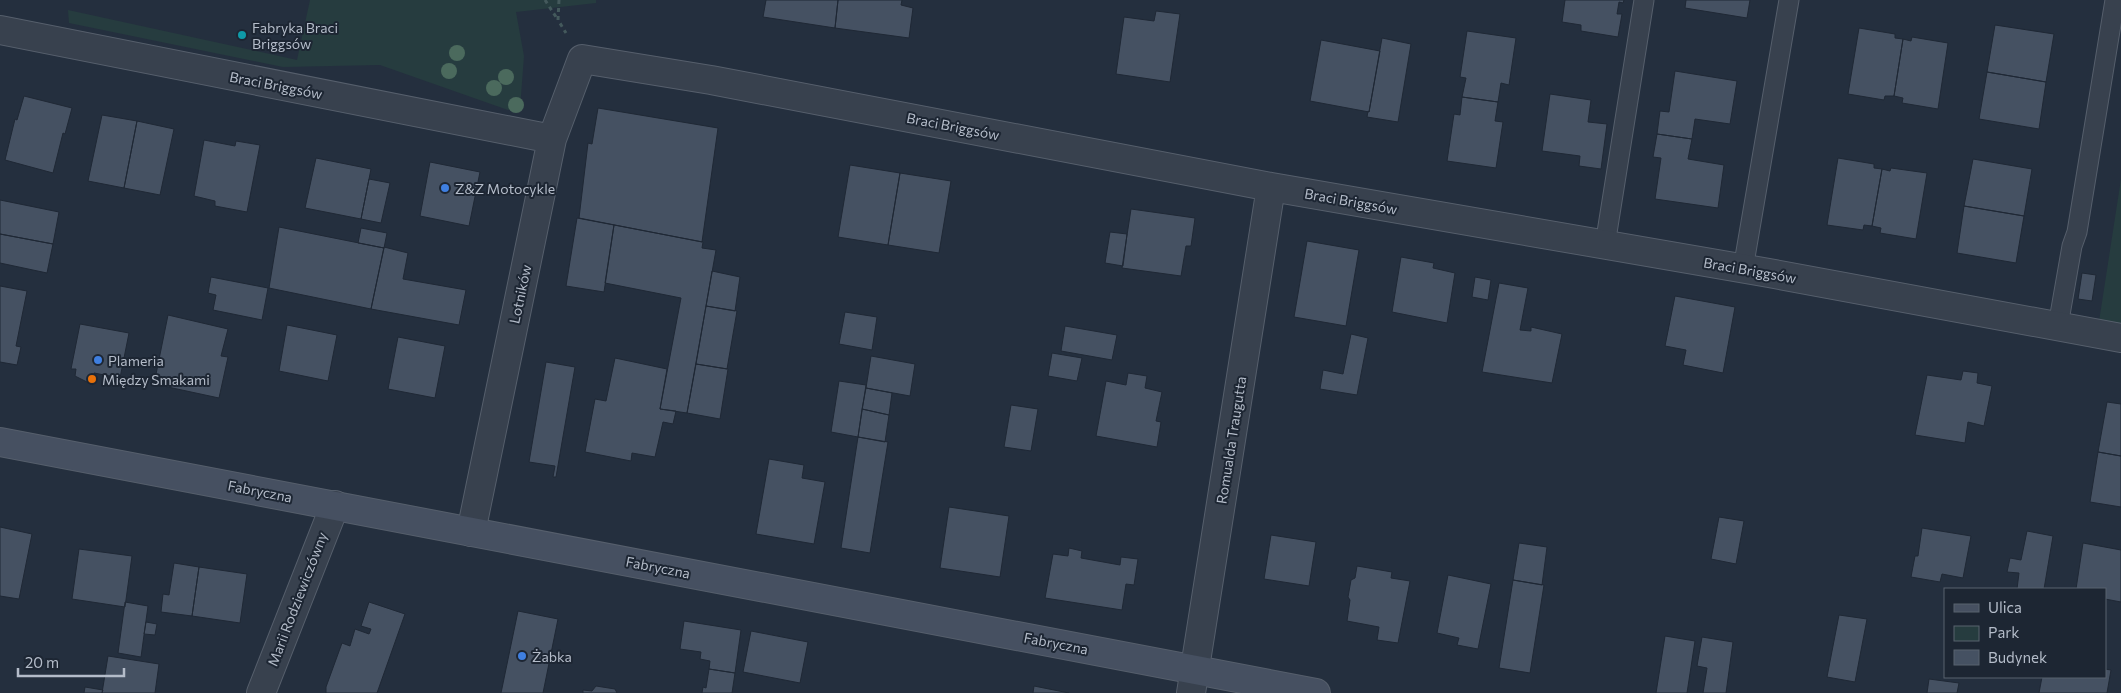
<svg xmlns="http://www.w3.org/2000/svg" width="2121" height="693" viewBox="0 0 2121 693" font-family="Commissioner,sans-serif">
	<rect width="100%" height="100%" fill="#242f3e"/>
	<!-- green -->
	<path fill="#263c3f" d="M310,0H596V3L516,12L524,56L520,109L508,110L380,65L283,67L69,23L68,10L297,60Z
		M2121,179V331L2098,328Z"/>
	<!-- building -->
	<path fill="#455162" stroke="#1f2835" d="M766,0H838L835,28L763,17Z
		M838,0H902L901,5L913,8L909,38L835,28Z
		M1565,0H1624L1623,3L1619,2L1617,14H1622L1618,37L1581,31V25L1562,22Z
		M1686,0H1750L1747,18L1685,8Z
		M1156,11L1180,14L1170,82L1116,74L1124,17L1154,21Z
		M1995,25L2054,34L2046,82L1987,72Z
		M1859,28L1895,34V38L1903,39L1894,96H1885L1884,100L1848,94Z
		M1467,31L1516,38L1509,85L1501,83L1498,102L1462,97L1466,78L1460,77Z
		M1912,37L1948,43L1938,109L1902,103L1903,98L1894,96L1903,39L1911,41Z
		M1382,38L1411,44L1398,122L1367,117L1368,111L1369,112Z
		M1321,40L1380,51L1369,112L1310,101Z
		M1675,71L1737,81L1730,124L1695,119L1692,139L1657,134L1660,111L1669,112Z
		M1987,72L2046,82L2039,129L1979,119Z
		M1550,94L1591,100L1588,122L1607,124L1601,169L1579,166L1580,156L1542,151Z
		M24,96L72,108L65,134L63,133L53,173L5,160L15,119L17,120Z
		M1462,97L1498,102L1495,121L1503,122L1496,168L1447,161L1454,114L1460,115Z
		M598,108L718,128L702,242L579,218L588,143L592,144Z
		M102,115L137,121L124,188L88,181Z
		M137,121L174,129L160,195L124,188Z
		M1657,134L1692,139L1688,159L1724,165L1718,208L1655,199L1661,158L1653,157Z
		M204,140L235,146L236,141L260,145L247,212L215,206V201L194,196Z
		M316,158L371,169L361,219L305,208Z
		M1838,158L1874,164V168L1882,169L1872,226L1864,225L1863,230L1827,225Z
		M1973,159L2032,169L2024,216L1964,206Z
		M430,162L480,172L469,226L420,216Z
		M850,165L900,173L888,245L838,237Z
		M1891,168L1927,173L1916,239L1880,233L1881,228L1872,226L1882,169L1890,171Z
		M900,173L951,181L939,253L888,245Z
		M369,179L390,183L381,223L361,219Z
		M0,200L59,212L53,244L0,234Z
		M1964,206L2024,216L2016,263L1957,253Z
		M1131,209L1195,218L1191,246H1186L1181,276L1122,268Z
		M577,218L614,225L604,292L566,286Z
		M614,225L703,242L702,248L716,250L687,413L660,409L681,298L605,283Z
		M279,227L384,248L371,309L269,288Z
		M361,228L387,233L384,248L358,243Z
		M1110,232L1127,234L1123,266L1105,263Z
		M0,234L53,244L47,273L0,263Z
		M1307,241L1359,250L1346,326L1294,317Z
		M384,247L408,253L403,279L466,290L459,325L371,309Z
		M1401,257L1434,263L1433,268L1455,273L1447,323L1392,312Z
		M712,271L740,277L735,311L706,306Z
		M2082,273L2096,275L2092,301L2078,299Z
		M211,277L268,288L262,320L213,310L216,295L208,293Z
		M1475,277L1491,280L1488,300L1472,297Z
		M1499,283L1528,288L1520,330L1531,331V327L1562,334L1552,383L1482,372Z
		M0,286L27,291L16,346L21,347L17,365L0,362Z
		M1675,296L1735,307L1723,373L1683,365L1686,350L1665,346Z
		M706,306L737,311L727,369L696,364Z
		M845,312L877,317L872,350L839,344Z
		M168,315L228,329L221,356L228,357L219,398L154,384Z
		M80,324L129,333L120,378L94,373L93,385L75,376L76,369H71Z
		M287,325L337,335L328,381L279,371Z
		M1065,326L1117,335L1112,360L1061,351Z
		M1351,334L1368,338L1357,395L1320,389L1323,370L1343,374Z
		M398,337L445,346L435,398L388,389Z
		M1052,353L1082,358L1077,381L1048,376Z
		M871,356L915,364L910,396L866,388Z
		M615,358L667,369L660,409L676,411L673,424L663,422L655,457L632,453L631,461L585,452L595,399L606,401Z
		M546,362L575,367L556,477H553L555,466L529,462Z
		M696,364L728,369L720,419L687,413Z
		M1963,371L1978,373L1977,383L1992,386L1984,426L1968,422L1965,443L1915,435L1927,375L1961,380Z
		M1128,373L1147,376L1145,388L1162,392L1156,421L1161,422L1157,447L1096,436L1106,381L1126,385Z
		M839,381L866,385L858,437L831,432Z
		M866,388L892,393L889,415L862,409Z
		M2107,402L2121,404V456L2098,452Z
		M1011,405L1038,409L1031,451L1004,447Z
		M862,409L889,415L885,442L858,437Z
		M858,437L888,442L870,553L841,548Z
		M2098,452L2121,456V507L2090,502Z
		M769,459L804,465L802,478L825,482L814,544L756,534Z
		M949,507L1009,516L1000,577L940,568Z
		M1719,517L1744,521L1736,564L1711,559Z
		M0,527L32,534L19,599L0,596Z
		M1922,528L1971,536L1963,578L1942,574L1940,582L1911,577L1915,556H1918Z
		M2027,531L2053,536L2044,589H2017L2019,573L2007,572L2010,558L2021,560Z
		M1271,535L1316,542L1309,586L1264,579Z
		M1519,543L1547,547L1542,585L1513,580Z
		M2083,543L2121,550V602L2105,599V589H2076Z
		M1069,548L1082,551L1081,558L1120,565L1121,557L1138,559L1134,585L1126,584L1122,610L1045,598L1053,554L1068,556Z
		M79,549L132,556L125,607L72,599Z
		M174,563L199,567L192,616L161,612L163,594L169,595Z
		M1357,566L1392,572L1391,578L1410,581L1398,643L1377,640L1379,627L1347,621L1350,600L1348,597L1351,580L1355,578Z
		M199,567L247,574L240,623L192,616Z
		M1448,575L1491,584L1478,649L1457,645L1459,638L1437,633Z
		M1513,580L1544,585L1530,673L1499,668Z
		M125,602L148,606L141,657L118,653Z
		M369,602L405,614L377,693H326V687L342,643L350,646L355,629L369,634L371,629L361,626Z
		M518,611L558,619L543,693H501Z
		M1839,615L1867,619L1855,682L1827,677Z
		M684,621L741,630L735,673L709,669L710,661L700,659L701,652L680,649Z
		M146,622L157,624L155,635L144,634Z
		M751,631L808,642L800,683L743,672Z
		M1665,636L1695,641L1687,693H1656Z
		M1702,637L1733,642L1726,693H1703L1707,668L1697,666Z
		M108,656L159,664L155,693H102Z
		M709,669L735,673L732,693H702L703,687L706,688Z
		M2105,669L2111,670L2107,693H2039L2042,677H2105Z
		M1929,679L1959,683L1957,693H1927Z
		M596,686L615,689L617,693H583V690L592,691Z
		M1034,686L1069,693H1033Z
		M85,687L103,690L102,693H84Z"/>
	<g fill="none" stroke-linecap="round" stroke-linejoin="round">
		<defs>
			<path id="lane" d="M1605,245L1644,0
				M1743,269L1789,0
				M2058,326L2072,246L2077,232L2115,0"/>
			<path id="street" d="M0,30L552,139
				M471,532L552,139L582,59L711,80L1271,187L1769,273L2121,338
				M261,693L335,505
				M1191,693L1271,187"/>
			<path id="secondary" d="M0,442L1316,693"/>
		</defs>
		<!-- lane casing -->
		<use href="#lane" stroke="#565f6c" stroke-width="21"/>
		<!-- street casing -->
		<use href="#street" stroke="#565f6c" stroke-width="30"/>
		<!-- secondary casing -->
		<use href="#secondary" stroke="#565f6c" stroke-width="30"/>
		<!-- path -->
		<path stroke="#44595c" stroke-width="3" stroke-dasharray="4 4" stroke-linecap="butt" d="M545,0L558,20
			M559,0L558,20L566,33"/>
		<!-- lane -->
		<use href="#lane" stroke="#38414e" stroke-width="19"/>
		<!-- street -->
		<use href="#street" stroke="#38414e" stroke-width="28"/>
		<!-- secondary -->
		<use href="#secondary" stroke="#465061" stroke-width="28"/>
	</g>
	<!-- trees -->
	<g fill="#4b6a5d">
		<circle cx="457" cy="53" r="8"/>
		<circle cx="449" cy="71" r="8"/>
		<circle cx="506" cy="77" r="8"/>
		<circle cx="494" cy="88" r="8"/>
		<circle cx="516" cy="105" r="8"/>
	</g>
	<!-- markers -->
	<circle fill="#0f9aa8" stroke="#1d2633" stroke-width="2" cx="242" cy="35" r="5"/>
	<g fill="#3f7fe0" stroke="#1d2633" stroke-width="2">
		<circle cx="445" cy="188" r="5"/>
		<circle cx="98" cy="360" r="5"/>
		<circle cx="522" cy="656" r="5"/>
	</g>
	<circle fill="#e8710a" stroke="#1d2633" stroke-width="2" cx="92" cy="379" r="5"/>
	<g text-anchor="middle" dominant-baseline="central" stroke-width="4" stroke-linejoin="round" paint-order="stroke">
		<!-- poi labels -->
		<g font-size="14" fill="#b4bcc9" stroke="#1d2633" text-anchor="start">
			<text x="252" y="27">Fabryka Braci<tspan x="252" dy="16">Briggsów</tspan></text>
			<text x="455" y="188">Z&amp;Z Motocykle</text>
			<text x="108" y="360">Plameria</text>
			<text x="102" y="379">Między Smakami</text>
			<text x="532" y="656">Żabka</text>
		</g>
		<!-- street labels -->
		<g font-size="14" fill="#b4bcc9" stroke="#1d2633">
			<text transform="translate(276 85) rotate(11)">Braci Briggsów</text>
			<text transform="translate(953 126) rotate(11)">Braci Briggsów</text>
			<text transform="translate(1351 201) rotate(10)">Braci Briggsów</text>
			<text transform="translate(1750 270) rotate(10)">Braci Briggsów</text>
			<text transform="translate(520 294) rotate(-78)">Lotników</text>
			<text transform="translate(1231 440) rotate(-81)">Romualda Traugutta</text>
			<text transform="translate(260 491) rotate(11)">Fabryczna</text>
			<text transform="translate(658 567) rotate(11)">Fabryczna</text>
			<text transform="translate(297 599) rotate(-69)">Marii Rodziewiczówny</text>
			<text transform="translate(1056 643) rotate(11)">Fabryczna</text>
		</g>
	</g>
	<!-- legend -->
	<rect x="1944" y="588" width="162" height="90" fill="#1d2633" stroke="#59626f"/>
	<rect x="1954" y="604" width="25" height="8" fill="#465061" stroke="#59626f"/>
	<text x="1988" y="613" font-size="15" fill="#b4bcc9">Ulica</text>
	<rect x="1954" y="626" width="25" height="15" fill="#263c3f" stroke="#59626f"/>
	<text x="1988" y="638" font-size="15" fill="#b4bcc9">Park</text>
	<rect x="1954" y="650" width="25" height="15" fill="#455162" stroke="#59626f"/>
	<text x="1988" y="663" font-size="15" fill="#b4bcc9">Budynek</text>
	<!-- scale -->
	<path d="M18 668v8h106v-8" fill="none" stroke="#b4bcc9" stroke-width="2.5"/>
	<text x="25" y="668" font-size="15" fill="#b4bcc9" stroke="#1d2633" stroke-width="4" paint-order="stroke">20 m</text>
</svg>
